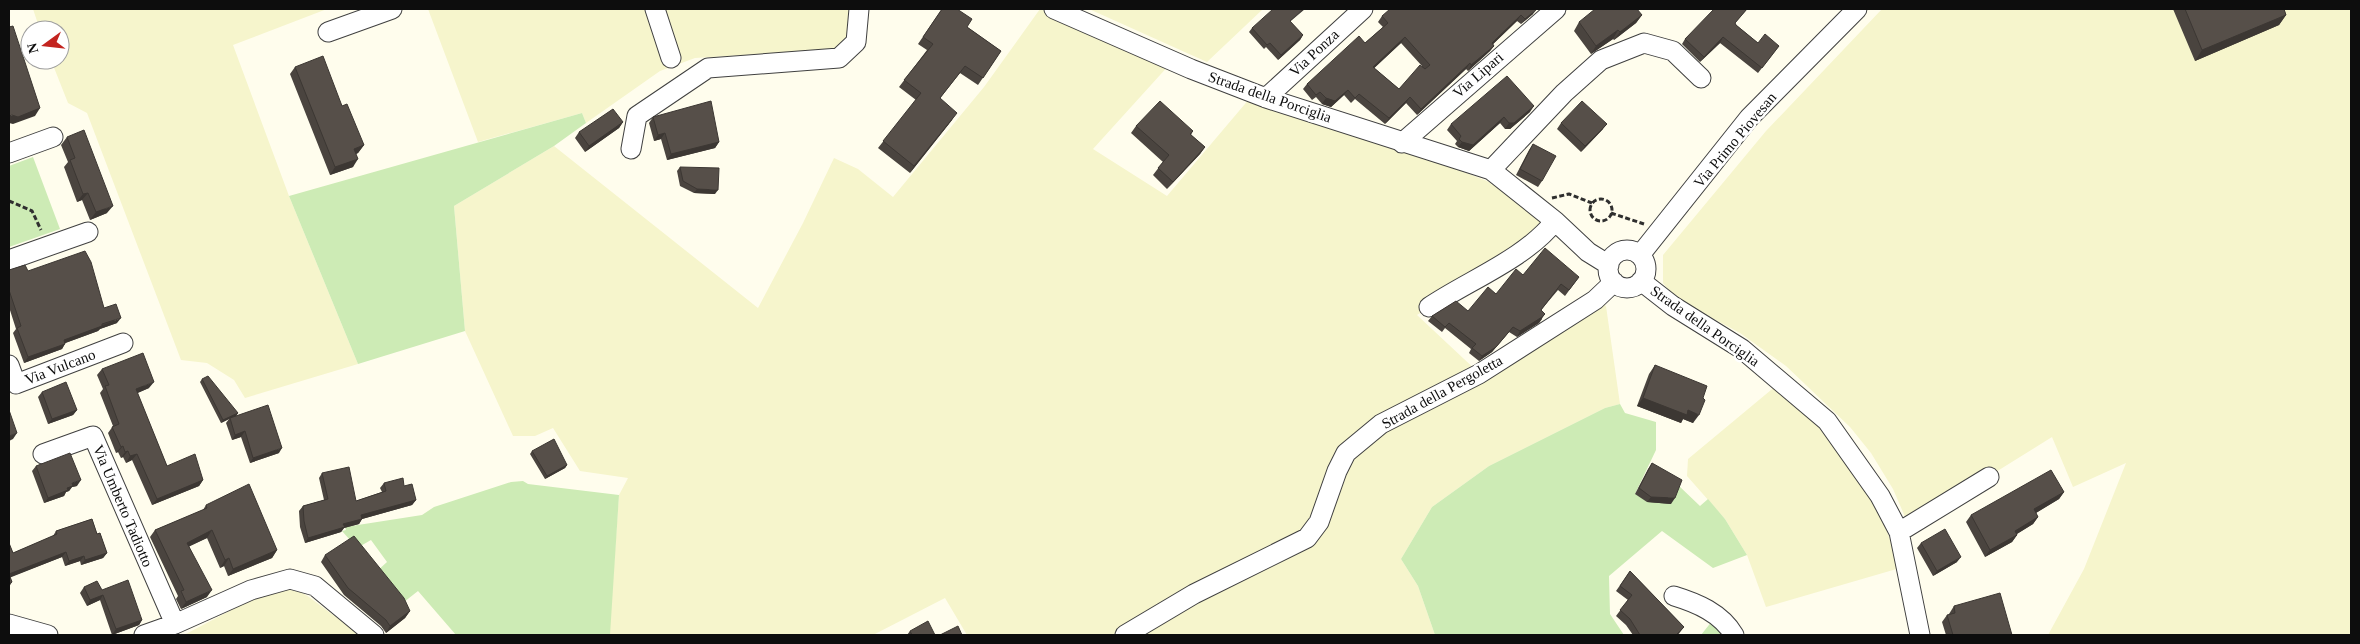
<svg xmlns="http://www.w3.org/2000/svg" width="2360" height="644" viewBox="0 0 2360 644" font-family="'Times New Roman',serif">
	<rect width="100%" height="100%" fill="#fffded"/>
	<!-- farmland -->
	<path fill="#f6f5cc" d="M33,9H327L233,45L289,196L358,364L245,398L234,380L207,363L181,360L87,113L68,103L51,60H60V30H40Z
		M428,9H855L854,26L842,49L695,58L660,71L586,123L582,113L478,142Z
		M1040,9L1170,64L1093,149L1167,196L1250,98L1328,120L1487,181L1538,214L1546,232L1417,315L1479,373L1595,300L1606,306L1620,404L1605,408L1489,466L1432,507L1401,559L1418,586L1435,635H967L945,598L873,635H609L619,495L628,478L580,471L553,428L535,436H513L465,331L454,206L554,146L758,308L803,223L834,158L858,169L893,197L984,87Z
		M1089,9H1263L1207,62Z
		M1882,9H2351V635H2048L2084,569L2126,463L2073,487L2052,437L1909,526L1893,489L1871,453L1850,427L1786,366L1740,333L1675,298L1663,283V255L1766,131Z
		M1777,385L1816,418L1864,483L1883,520L1900,568L1766,607L1747,555L1725,519L1687,476L1688,459Z
		M280,588L301,592L309,597L360,635H184L269,590Z"/>
	<!-- green -->
	<path fill="#cdebb5" d="M582,113L586,123L554,146L454,206L465,331L358,364L289,196Z
		M33,157L60,229L9,247V166Z
		M1620,404L1625,413L1656,422V450L1635,494L1678,485L1700,506L1708,499L1725,519L1747,555L1713,568L1662,531L1609,576L1610,614L1624,635H1435L1418,586L1401,559L1432,507L1489,466L1605,408Z
		M523,481L528,484L619,495L610,635H456L418,591L404,602L376,572L387,562L371,540L357,548L342,531L346,530L345,527L422,515L434,507L511,482Z
		M1716,616L1734,635H1701Z"/>
	<g fill="none" stroke-linecap="round" stroke-linejoin="round">
		<defs>
			<path id="minor" d="M655,9L671,58
				M1054,9L1191,69L1266,98L1491,170L1555,221L1588,252L1609,265
				M328,32L392,9
				M1266,98L1363,9
				M1402,143L1556,9
				M631,149L637,116L708,68L839,58L856,42L859,9
				M9,153L53,137
				M1491,170L1564,93L1601,60L1644,43L1673,51L1701,78
				M1608 269a19 19 0 1 1 38 0a19 19 0 1 1-38 0Z
				M1640,255L1749,118L1857,9
				M9,260L88,232
				M1641,281L1673,306L1742,349L1827,421L1880,496L1899,532L1920,635
				M1429,307C1469,280 1525,259 1555,221
				M9,365L16,384L123,343
				M43,454L93,436L175,624
				M1899,532L1989,477
				M1674,596C1697,603 1721,613 1734,635
				M9,624L48,635
				M144,635L175,624L251,590L290,579L315,586L374,635
				M1125,635L1194,594L1307,538L1319,522L1337,471L1346,453L1381,424L1479,374L1595,300L1614,282"/>
		</defs>
		<!-- minor casing -->
		<use href="#minor" stroke="#404040" stroke-width="21"/>
		<!-- path -->
		<path stroke="#2f2f2f" stroke-width="3" stroke-dasharray="5 2.5" stroke-linecap="butt" d="M1552,198L1569,194L1592,203
			M1590 210a11 11 0 1 1 22 0a11 11 0 1 1-22 0Z
			M9,201L32,211L41,230
			M1611,213L1644,224"/>
		<!-- minor -->
		<use href="#minor" stroke="#fff" stroke-width="19"/>
	</g>
	<!-- wall -->
	<path fill="#4a443f" fill-rule="evenodd" d="M942,9L967,27L1001,51L978,85L960,73L940,98L952,120L910,173L878,148L916,100L899,87L927,50L918,44Z
		M1747,9L1735,23L1736,25L1758,43L1779,46L1758,73L1720,43L1700,62L1682,44L1685,39Z
		M2173,9H2284L2286,15L2279,25L2195,61Z
		M1533,14L1521,24L1517,21L1493,44L1494,46L1490,51L1468,71L1466,69L1417,115L1406,103L1385,124L1355,99L1351,103L1344,95L1331,107L1322,104L1316,97L1312,100L1303,89L1307,84L1365,43L1383,27L1378,22L1382,16ZM1401,43L1422,66L1399,89L1374,68Z
		M1642,15L1636,23L1614,40L1613,39L1591,54L1574,31L1579,22Z
		M1290,22L1303,35L1300,40L1278,60L1266,47L1264,49L1249,32L1252,28Z
		M295,67L342,106L364,145L358,153L356,154L353,167L330,175L290,74Z
		M1530,112L1510,129H1505L1500,123L1469,151L1458,147L1455,144L1457,141L1447,130L1451,124Z
		M653,117L719,142L715,148L667,160L661,139L654,141L649,123Z
		M623,122L619,128L585,152L575,138L579,132Z
		M1561,123L1603,129L1581,152L1557,129Z
		M1136,126L1193,131L1191,135L1205,147L1200,154L1167,189L1153,175L1163,162L1131,133Z
		M67,137L107,213L90,220L82,200L77,202L64,167L68,162L61,145Z
		M1533,144L1542,181L1538,187L1516,175L1529,150Z
		M680,167L715,194L694,193L680,186L677,171Z
		M9,270L28,271L104,308L117,323L100,329L98,331L65,343L62,349L24,363L13,333L16,329L9,307Z
		M1523,275L1579,277L1565,296L1558,290L1541,310L1542,319L1539,323L1517,337L1509,332L1492,352L1479,361L1469,353L1471,349L1445,328L1442,332L1428,321L1432,316L1468,311L1496,294Z
		M1655,365L1703,398L1693,423L1683,419L1681,423L1637,406L1649,374Z
		M102,369L149,388L137,393L167,466L203,480L199,486L152,505L132,460L126,463L123,457L121,458L118,452L116,453L108,433L113,426L100,393L103,389L97,375Z
		M202,379L238,413L236,416L279,453L250,463L241,437L232,440L226,423L229,419L221,423L200,382Z
		M42,392L77,410L73,415L48,424L38,397Z
		M532,451L567,465L565,468L545,479L530,454Z
		M1652,463L1671,504L1647,502L1635,494L1648,469Z
		M36,466L77,486L72,487L69,491L66,492L64,496L44,503L32,471Z
		M322,473L356,501L382,492L380,488L384,483L404,486L416,500L412,505L362,519L359,524L344,528L341,532L305,543L300,527L299,511L303,506L324,500L319,478Z
		M2064,492L2059,499L2036,513L2038,517L2033,524L2017,534V535L2012,542L1985,557L1966,522L1971,515Z
		M206,505L277,550L272,558L228,576L224,566L220,568L207,538L189,546L207,597L181,609L176,599L178,596L150,537L155,530L203,510Z
		M92,519L97,534L100,533L107,553L103,558L81,565L80,561L65,566L62,557L10,577L12,582L9,587V543L13,553L53,536L56,531Z
		M1921,543L1957,562L1933,576L1917,548Z
		M325,555L410,611L405,618L386,633L381,626L344,595L321,562Z
		M1630,571L1684,627L1678,635H1633L1626,625L1616,616L1628,600L1616,591Z
		M84,587L102,590L142,620L139,625L112,635L100,600L87,606L80,593Z
		M1954,606L2012,635H1946L1942,622L1947,615H1949V614Z
		M910,631L935,635H907Z"/>
	<!-- shaded-wall -->
	<path fill="#3c3733" d="M1303,9H1305L1286,25L1290,21Z
		M1537,9L1533,14L1521,24L1525,19Z
		M1521,15L1517,21L1488,49L1492,43Z
		M1642,15L1636,23L1614,40L1620,32Z
		M2286,15L2279,25L2195,61L2202,50Z
		M1618,30L1613,39L1591,54L1596,46Z
		M1303,35L1300,40L1278,60L1281,55Z
		M1405,37L1401,43L1369,73L1373,67Z
		M1723,37L1720,43L1700,62L1704,57Z
		M1494,46L1490,51L1468,71L1471,65Z
		M1470,63L1466,69L1417,115L1421,109Z
		M1348,90L1344,95L1331,107L1322,104L1326,98Z
		M1410,97L1406,103L1385,124L1389,118Z
		M1534,106L1530,112L1510,129H1505L1509,123Z
		M40,108L35,116L13,124L9,123V116Z
		M957,113L952,120L910,173L914,166Z
		M1504,117L1500,123L1469,151L1458,147L1462,142Z
		M623,122L619,128L585,152L589,146Z
		M1607,124L1603,129L1581,152L1585,146Z
		M665,133L661,139L654,141L658,135Z
		M719,142L715,148L667,160L671,154Z
		M364,145L358,153L349,157L354,149Z
		M1205,147L1200,154L1167,189L1173,182Z
		M358,159L353,167L330,175L335,167Z
		M697,189L718,190L715,194L694,193Z
		M88,193L82,200L77,202L83,194Z
		M113,206L107,213L90,220L96,212Z
		M1545,314L1539,323L1517,337L1520,331Z
		M121,318L117,323L100,329L98,331L60,345L64,340Z
		M1513,327L1492,352L1479,361L1482,356Z
		M65,344L62,349L24,363L28,357Z
		M154,382L149,388L131,396L136,389Z
		M1643,398L1688,410L1699,415L1693,423L1683,419L1681,423L1637,406Z
		M77,410L73,415L48,424L52,419Z
		M238,413L236,416L230,418L229,419L221,423L223,420Z
		M245,431L241,437L232,440L235,435Z
		M17,433L13,439L9,441V436Z
		M123,446L118,452L116,453L121,447Z
		M282,448L279,453L250,463L253,458Z
		M128,451L123,457L121,458L125,452Z
		M137,454L132,460L126,463L130,456Z
		M567,465L565,468L545,479L547,476Z
		M81,480L77,486L72,487L69,491L66,492L64,496L44,503L48,498L67,488L72,483Z
		M203,480L199,486L152,505L157,499Z
		M2064,492L2059,499L2029,517L2034,509Z
		M1651,497L1675,498L1671,504L1647,502Z
		M416,500L412,505L362,519L359,524L344,528L341,532L305,543L308,538L343,524L361,515Z
		M2038,517L2033,524L2010,538L2015,531Z
		M212,530L207,538L182,550L187,543Z
		M2017,535L2012,542L1985,557L1990,550Z
		M277,550L272,558L228,576L233,569Z
		M66,552L62,557L9,578V574Z
		M107,553L103,558L81,565L85,560Z
		M84,556L80,561L65,566L69,561Z
		M1961,557L1957,562L1933,576L1937,571Z
		M229,558L224,566L220,568L225,560Z
		M212,590L207,597L181,609L186,602Z
		M103,595L100,600L87,606L90,600Z
		M410,611L405,618L386,633L390,626Z
		M142,620L139,625L112,635L116,629Z"/>
	<!-- building -->
	<path fill="#564f49" stroke="#3c3733" fill-rule="evenodd" d="M942,9H957L972,19L967,27L1001,51L983,78L965,66L940,98L957,113L914,166L883,141L921,93L904,80L933,44L923,37Z
		M1273,9H1303L1290,21L1303,35L1281,55L1270,43L1267,45L1252,28Z
		M1390,9H1537L1525,19L1521,15L1492,43L1494,46L1471,65L1470,63L1421,109L1410,97L1389,118L1359,94L1355,98L1348,90L1335,101L1326,98L1320,92L1316,95L1307,84L1359,36L1365,43L1388,23L1382,16ZM1405,37L1430,65L1425,69L1420,65L1399,89L1373,67Z
		M1595,9H1637L1642,15L1620,32L1618,30L1596,46L1579,22Z
		M1714,9H1747L1735,23L1736,25L1758,43L1765,34L1779,46L1762,68L1723,37L1704,57L1685,39Z
		M2185,9H2284L2286,15L2202,50Z
		M13,26L40,108L18,117L12,115L9,116V27Z
		M323,56L342,106L347,104L364,145L354,149L358,159L335,167L295,67Z
		M1507,76L1534,106L1514,123H1509L1504,117L1473,145L1462,142L1459,139L1461,136L1451,124Z
		M711,101L719,142L671,154L665,133L658,135L653,117Z
		M1160,101L1193,131L1190,134L1205,147L1173,182L1158,168L1169,155L1136,126Z
		M1582,101L1607,124L1585,146L1561,123Z
		M613,109L623,122L589,146L579,132Z
		M84,130L113,206L96,212L88,193L83,194L70,160L75,158L67,137Z
		M1533,144L1556,156L1542,181L1520,169Z
		M680,167L719,168L718,190L697,189L683,181Z
		M1545,248L1579,277L1569,290L1561,284L1541,310L1545,314L1542,317L1520,331L1513,327L1496,347L1482,356L1472,348L1476,344L1449,323L1445,327L1432,316L1456,301L1468,311L1488,287L1496,294L1516,269L1523,275Z
		M85,251L91,262L104,308L116,304L121,318L102,324V326L64,340L65,344L28,357L17,328L21,326L9,290V270L25,265L28,271Z
		M143,353L154,382L136,389L167,466L195,454L203,480L157,499L137,454L130,456L128,451L125,452L123,446L121,447L112,427L119,424L105,386L109,385L102,369Z
		M1655,365L1707,386L1703,398L1705,400L1699,415L1688,410L1687,415L1643,398Z
		M208,376L238,413L223,420L202,379Z
		M66,382L77,410L52,419L42,392Z
		M268,405L282,448L253,458L245,431L235,435L230,418Z
		M9,410L17,433L9,436Z
		M554,439L567,465L547,476L532,451Z
		M70,453L81,480L72,483L73,486L67,488L68,490L48,498L36,466Z
		M1652,463L1682,480L1675,498L1651,497L1639,488Z
		M349,467L356,501L386,491L384,483L403,478L404,486L412,484L416,500L361,515L362,519L343,524L345,527L308,538L304,521L303,506L328,499L322,473Z
		M2051,470L2064,492L2034,509L2038,517L2015,531L2017,535L1990,550L1971,515Z
		M249,484L277,550L233,569L229,558L225,560L212,530L187,543L212,590L186,602L181,591L184,590L155,530L207,508L206,505Z
		M92,519L97,534L100,533L107,553L85,560L84,556L69,561L66,552L9,574V543L13,553L57,534L56,531Z
		M1945,529L1961,557L1937,571L1921,543Z
		M354,536L404,598L410,611L390,626L386,620L348,588L325,555Z
		M1630,571L1684,627L1676,635H1640L1630,619L1620,610L1632,595L1620,586Z
		M9,574L12,582L9,584Z
		M128,580L142,620L116,629L103,595L90,600L84,587L97,581L102,590Z
		M2000,593L2012,635H1953L1947,615L1955,613L1954,606Z
		M928,621L935,635H912L910,631Z
		M958,626L962,635H940Z"/>
	<g text-anchor="middle" dominant-baseline="central" stroke-width="5" stroke-linejoin="round" paint-order="stroke">
		<!-- street labels -->
		<g font-size="15" fill="#0d0d0d" stroke="#fff">
			<text transform="translate(1314 53) rotate(-43)">Via Ponza</text>
			<text transform="translate(1478 75) rotate(-41)">Via Lipari</text>
			<text transform="translate(1270 97) rotate(19)">Strada della Porciglia</text>
			<text transform="translate(1735 140) rotate(-50)">Via Primo Piovesan</text>
			<text transform="translate(1705 326) rotate(35)">Strada della Porciglia</text>
			<text transform="translate(60 367) rotate(-21)">Via Vulcano</text>
			<text transform="translate(1442 392) rotate(-29)">Strada della Pergoletta</text>
			<text transform="translate(123 506) rotate(67)">Via Umberto Tadiotto</text>
		</g>
	</g>
	<!-- border -->
	<rect width="2360" height="644" fill="none" stroke="#0d0d0d" stroke-width="20"/>
	<!-- north arrow -->
	<g transform="translate(45 45) rotate(255)"><circle r="24" fill="#ffffff" stroke="#9e9e9e"/>
	<path d="M0-4L9 19L0 12L-9 19Z" fill="#c3241f"/>
	<text y="-8" font-size="14" font-weight="bold" text-anchor="middle" fill="#0d0d0d">N</text>
	</g>
</svg>
